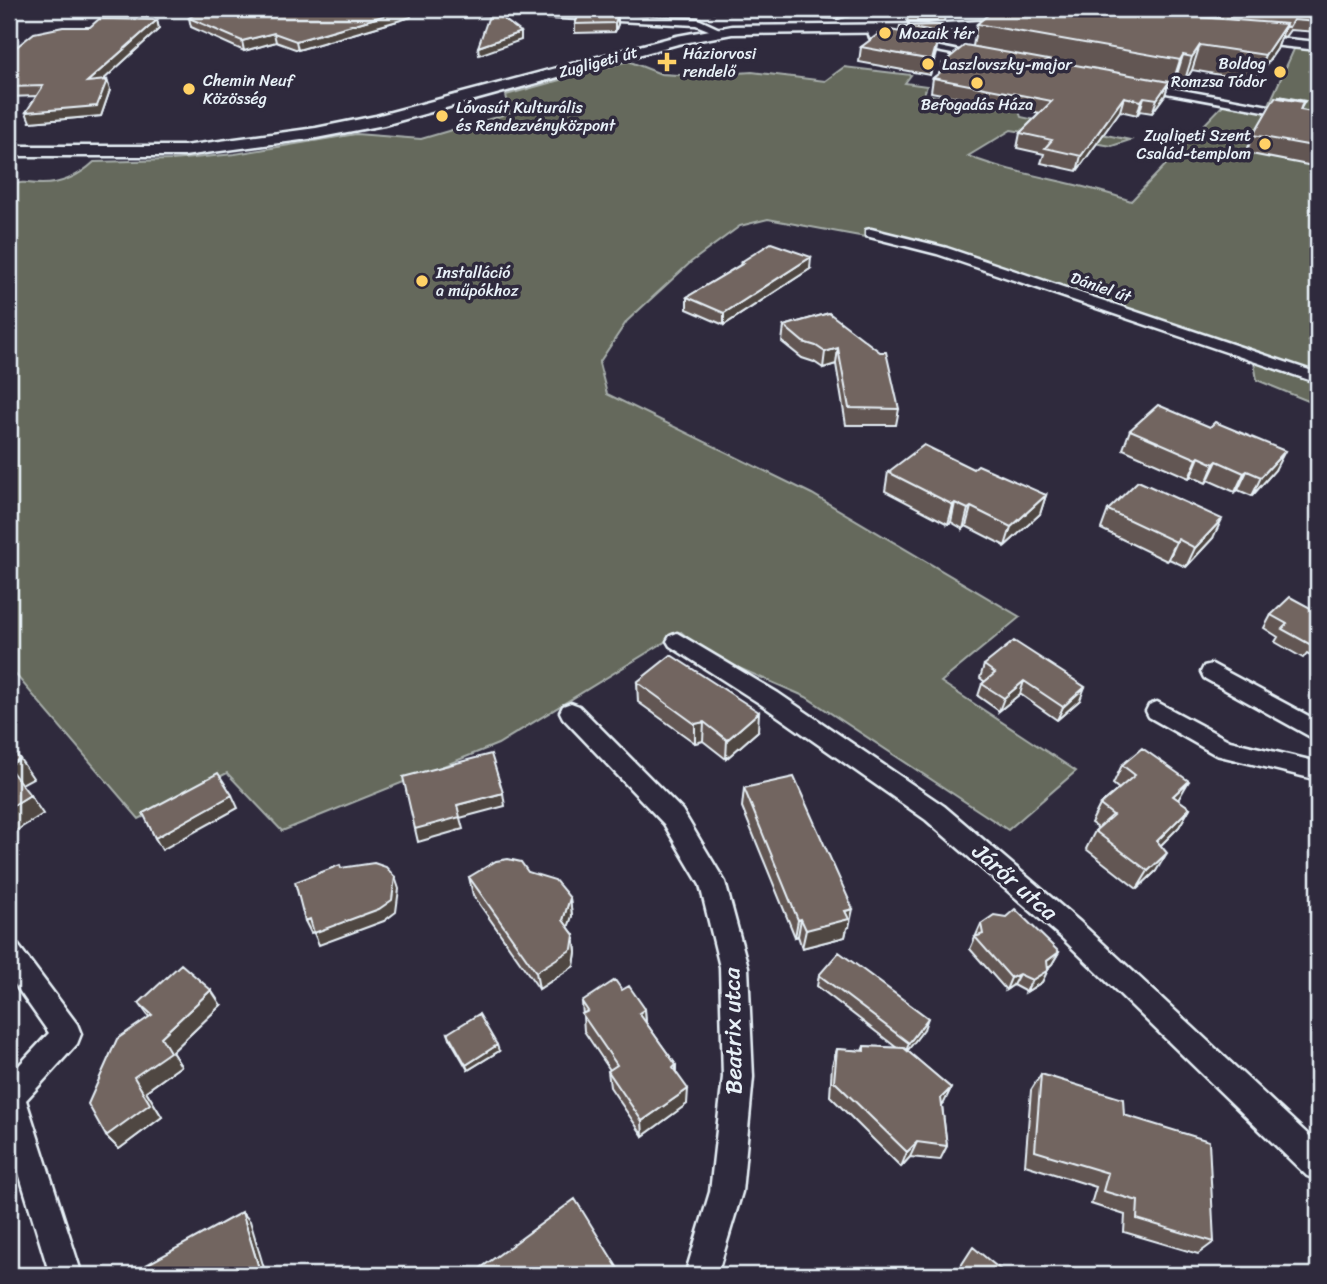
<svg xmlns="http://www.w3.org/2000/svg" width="1327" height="1284" viewBox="0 0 1327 1284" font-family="Sriracha,sans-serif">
	<rect width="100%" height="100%" fill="#2f2a3d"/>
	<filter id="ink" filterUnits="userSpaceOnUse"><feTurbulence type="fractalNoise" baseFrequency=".0143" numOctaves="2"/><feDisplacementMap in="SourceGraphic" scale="14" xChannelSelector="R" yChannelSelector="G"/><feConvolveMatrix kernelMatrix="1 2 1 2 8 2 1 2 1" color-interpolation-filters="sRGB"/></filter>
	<g filter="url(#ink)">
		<!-- green -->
		<path fill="#65695b" stroke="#a6adaa" stroke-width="2" d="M1295,47L1318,51V118L1267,109Z
			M628,61L661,74L694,76L752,72L825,81L844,67L911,75L905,83L927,86L924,94L1019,111L1021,117L1130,140L1112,146L1011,130L968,156C1021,177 1078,181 1131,201L1224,104L1318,122V327L1309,341L1318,344V405L1257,380L1252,351L930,249L768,219L740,226L691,262L627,321L599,363L607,394L812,494L1020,617L941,682L1076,771L1008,830L806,697L707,654L681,632L498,744L282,831L227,773L139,819L9,667V186C28,180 25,184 42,184C63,184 80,175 94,162L172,160L235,154L356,134L421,139L510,113L506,95Z"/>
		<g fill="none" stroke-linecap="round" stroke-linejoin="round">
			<defs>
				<path id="street" d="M438,9H492L698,19L726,32L721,35L696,25L443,12Z
					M866,26H872L877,34L988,57L983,60L870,38Z
					M1138,82L1318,115V121L1134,87V83Z
					M871,229L947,248L1318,373V383L937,254L866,236V230Z
					M677,633L778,693L944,806L1080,922L1318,1144V1180L1307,1176L1062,938L926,820L762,705L670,646L667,641L670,636Z
					M1212,664L1318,721V741L1204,678L1201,672L1204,666Z
					M1157,702L1230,741L1318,762V780L1216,755L1149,717L1146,711L1149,705Z
					M571,703L579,706L682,810L725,882L748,967L753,1077L742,1192L717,1275H685L710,1192L723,1077L720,967L700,885L664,824L563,718L560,712L563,706Z
					M9,942L18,945L77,1024L81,1034L77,1044L26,1100L82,1275H50L9,1140V1076L49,1033L9,976Z"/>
				<path id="secondary" d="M1018,19L1023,20V26L928,32L732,34L678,44L384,125L316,138L184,156H9V146H184L316,128L376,116L677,36L732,26L928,24Z
					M1238,34L1318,42V50L1233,41L1231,38Z"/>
			</defs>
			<!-- street casing -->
			<use href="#street" stroke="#e8f1f8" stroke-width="5"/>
			<!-- secondary casing -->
			<use href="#secondary" stroke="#e8f1f8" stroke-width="5"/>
			<!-- street -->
			<use href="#street" fill="#2f2a3d" fill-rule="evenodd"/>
			<!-- secondary -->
			<use href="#secondary" fill="#2f2a3d" fill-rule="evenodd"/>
		</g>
		<!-- wall -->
		<path fill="#625753" stroke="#e8f1f8" stroke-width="2" d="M586,9H617V12L586,11Z
			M673,9H866L865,12L838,19Z
			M910,9H947L944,21H907Z
			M580,12L618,24L615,32L575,33V24Z
			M1318,12V32L1290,30L1285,37L1282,36L1277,49L1255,81L1192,70L1184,83L1175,81L1172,85H1168L1165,95L1152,113L1140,111L1137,115L1120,111L1077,171L1041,163L1044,154L1017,148L1020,133L1040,113L931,92L933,78L942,71L943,63L973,46L977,24Z
			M411,17L298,50L276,42L244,51L191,27L189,18Z
			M157,20L159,29L102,81L107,80L110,90L101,116L30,122L37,96L9,97V53L90,27Z
			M942,25L930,75L859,62L861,47L899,32L900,26Z
			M1305,101L1300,110L1318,113V167L1246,153L1253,135Z
			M741,262L810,269L724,325L687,309V297L740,265Z
			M829,313L899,409L896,425H846L836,364L823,368L814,362L802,358L782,342L784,326Z
			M1130,430L1275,470L1252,496L1238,490L1235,492L1208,480L1206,483L1191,476L1189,478L1123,449Z
			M973,469L1046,495L1040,514L1005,546L966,526L963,529L951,522L948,524L885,491L888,472Z
			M1108,510L1213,538L1186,567L1169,559L1167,561L1101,529Z
			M1318,612V659L1307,653L1303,658L1275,642L1278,637L1264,628L1271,615Z
			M984,665L1080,700L1057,720L1020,694L999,711L978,696L982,684L985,682L980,678Z
			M637,682L758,731L726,759L703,741L695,743L638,702Z
			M1122,765L1190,808L1179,827L1161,845L1156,871L1137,889L1086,849L1095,831L1098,828L1091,823L1100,805L1119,789L1113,784Z
			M744,788L849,927L847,928L845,937L802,948L798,936L795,937L742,807Z
			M528,872L570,898L572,916L568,927L574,935L576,952L574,966L539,989L473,895L469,877Z
			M981,924L1059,952L1052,964L1048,968L1042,982L1026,992L1013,985L1006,990L970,949Z
			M819,975L924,1029L907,1051L951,1088L942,1105L947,1146L940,1160L910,1157L901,1167L830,1096L832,1065L837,1049L862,1051L864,1046L897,1048L817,986Z
			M622,990L645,1009L646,1023L676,1065V1072L687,1104L643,1136L610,1087L608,1071L610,1070L584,1031L582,1002Z
			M139,1003L221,1005L172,1052L181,1066L146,1091L162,1117L119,1149L106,1136L149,1017Z
			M448,1033L499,1051L468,1070L450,1039Z
			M1041,1074L1124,1115L1214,1242L1198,1254L1124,1232L1125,1215L1091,1204L1096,1187L1025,1165L1031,1090Z"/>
		<!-- shaded-wall -->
		<path fill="#504743" stroke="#e8f1f8" stroke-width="2" d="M407,9H410L411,17L298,50L296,41Z
			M839,9H866L865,12L838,19Z
			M618,14V24L615,32V23Z
			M157,20L159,29L90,92L87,82Z
			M1286,24L1277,49L1255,81L1265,55Z
			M521,32V40L479,55L478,47Z
			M274,33L276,42L244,51L242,41Z
			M938,39L936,53L930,75L932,60Z
			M1200,45L1192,70L1184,83L1192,57Z
			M1183,55L1175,81L1172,85L1180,60Z
			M107,80L110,90L101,116L30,122L26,112Z
			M1169,82L1165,95L1152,113L1157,99Z
			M1124,97L1120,111L1077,171L1081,156Z
			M1144,97L1140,111L1137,115L1141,101Z
			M811,257L810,269L724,325V313Z
			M838,348L836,364L823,368L825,352Z
			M1285,451L1275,470L1252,496L1261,477Z
			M1199,457L1191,476L1189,478L1197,459Z
			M1217,461L1208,480L1206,483L1214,464Z
			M1247,471L1238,490L1235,492L1244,473Z
			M1046,495L1040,514L1005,546L1011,527Z
			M955,503L951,522L948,524L953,505Z
			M971,507L966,526L963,529L968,509Z
			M1222,519L1213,538L1186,567L1195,548Z
			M1178,539L1169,559L1167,561L1176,542Z
			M1024,681L1020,694L999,711L1004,698Z
			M1085,687L1080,700L1057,720L1063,707Z
			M759,712L758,731L726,759L727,740Z
			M704,722L703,741L695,743V724Z
			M20,759L33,778L20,785L9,768V765Z
			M1189,781L1178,800L1173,796Z
			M503,793L505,806L460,818L463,829L418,842L415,829L457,805Z
			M30,795L43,814L9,835V808Z
			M232,795L238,808L162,850L155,838Z
			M1190,808L1179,827L1146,860L1157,841Z
			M1167,853L1156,871L1137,889L1148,871Z
			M395,877L399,889L396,912L384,921L319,945L314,933Z
			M570,898L572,916L565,937L563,920Z
			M853,909L849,927L847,928L845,937L802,948L806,930L845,911Z
			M310,919L316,931L311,933L305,921Z
			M801,919L798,936L795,937L798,920Z
			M574,935L576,952L574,966L539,989L536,972Z
			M1059,952L1052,964L1041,973L1047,961Z
			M1048,970L1042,982L1026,992L1032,980Z
			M1019,974L1013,985L1006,990L1011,978Z
			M211,990L221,1005L172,1052L181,1066L146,1091L162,1117L119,1149L106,1136L134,1077L161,1037Z
			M645,1009L646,1025L639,1013Z
			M928,1018L924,1029L905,1054L909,1043Z
			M497,1045L499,1051L468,1070L466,1065Z
			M951,1088L944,1103L934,1113L941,1098Z
			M688,1089L687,1104L643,1136L642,1121Z
			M917,1142L910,1157L901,1167L907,1152Z
			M242,1212L250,1221L266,1275H261Z"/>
		<!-- building -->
		<path fill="#726560" stroke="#e8f1f8" stroke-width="2" d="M202,9H407L296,41L274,33L242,41L189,18Z
			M910,9H946V11L908,12Z
			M995,9H1098L1286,24L1265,55L1200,45L1192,57L1183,55L1180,60L977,24Z
			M1098,9H1267L1318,12V22L1293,20L1289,27L1285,26L1286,24Z
			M491,10L521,32L478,47Z
			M580,12L618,14L615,23L575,24Z
			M99,19L157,20L87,82L107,80L97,106L26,112L43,86L9,87V53L34,33L63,27H90Z
			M942,25L940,33L900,26Z
			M885,29L938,39L932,60L861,47Z
			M965,45L1169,82L1157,99L1144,97L1141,101L1124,97L1081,156L1045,148L1052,140L1020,133L1052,101L933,78L950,65L943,63Z
			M1279,96L1305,101L1302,104L1303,102L1278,98Z
			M1275,97L1303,102L1300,110L1318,113V147L1253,135Z
			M771,243L811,257L724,313L687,297L744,263L741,262Z
			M829,313L880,352H886L899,409L849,408L838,348L825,352L816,346L803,342L784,326Z
			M1158,405L1210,427L1215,422L1285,451L1261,477L1247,471L1244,473L1217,461L1214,464L1199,457L1197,459L1130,430Z
			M924,445L973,469L978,465L1046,495L1011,527L971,507L968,509L955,503L953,505L888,472Z
			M1138,481L1222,519L1195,548L1178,539L1176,542L1108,510Z
			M1290,597L1318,612V642L1315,640L1311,645L1282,629L1287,624L1271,615Z
			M1014,641L1085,687L1063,707L1024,681L1004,698L982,684L995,673L984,665Z
			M671,655L759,712L727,740L704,722L695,724L637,682Z
			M9,746L20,759L9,765Z
			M1142,748L1189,781L1173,796L1190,808L1157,841L1167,853L1148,871L1095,831L1113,815L1100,805L1135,775L1122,765Z
			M491,754L503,793L457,805L460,817L415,829L403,777Z
			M9,768L30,795L9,808Z
			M218,773L232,795L155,838L143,813Z
			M794,777L853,909L845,911L849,919L806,930L801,919L798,920L744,788Z
			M508,859L521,862L528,872L555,880L570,898L563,920L574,935L572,949L536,972L469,877L496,861Z
			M374,863L386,867L395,877L392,900L379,909L314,933L310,919L305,921L295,882L340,865L341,868Z
			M1015,909L1059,952L1047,961L1048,970L1032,980L1019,974L1011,978L975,937L983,934L981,924L994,915L1006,917Z
			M839,952L928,1018L909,1043L819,975Z
			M181,964L211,990L161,1037L170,1052L134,1077L150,1104L106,1136L88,1104L117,1039L152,1015L139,1003Z
			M615,980L622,990L629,986L645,1009L639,1013L676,1065L673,1068L688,1089L642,1121L608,1071L617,1065L582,1014L588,1011L582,1002Z
			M479,1014L497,1045L466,1065L448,1033Z
			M864,1046L904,1048L951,1088L941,1098L947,1146L917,1142L907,1152L834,1081L837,1049L864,1051Z
			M1041,1074L1123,1099L1124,1115L1209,1141L1214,1242L1137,1219L1138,1201L1103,1191L1108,1173L1035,1151Z
			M575,1199L622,1275H481L478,1270Z
			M242,1212L261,1275H148L146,1265Z
			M973,1247L1007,1275H955Z"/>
	</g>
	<!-- markers -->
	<g fill="#ffd166" stroke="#2f2a3d" stroke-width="2.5">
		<circle cx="885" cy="33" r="7"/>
		<path d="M663.5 51.5h7v7h7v7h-7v7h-7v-7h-7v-7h7z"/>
		<circle cx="928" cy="64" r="7"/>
		<circle cx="1280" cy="72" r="7"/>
		<circle cx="977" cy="83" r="7"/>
		<circle cx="189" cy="89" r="7"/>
		<circle cx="442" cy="116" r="7"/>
		<circle cx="1265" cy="144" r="7"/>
		<circle cx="422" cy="281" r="7"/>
	</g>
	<g text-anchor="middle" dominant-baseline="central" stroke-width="7" stroke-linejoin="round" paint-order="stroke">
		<!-- far-poi labels -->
		<g font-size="16" fill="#e8f1f8" stroke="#2f2a3d" text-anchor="start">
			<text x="899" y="33">Mozaik tér</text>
			<text x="683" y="53">Háziorvosi<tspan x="683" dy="18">rendelő</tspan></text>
			<text x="1266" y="63" text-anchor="end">Boldog<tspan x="1266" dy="18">Romzsa Tódor</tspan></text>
			<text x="942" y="64">Laszlovszky-major</text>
			<text x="203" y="80">Chemin Neuf<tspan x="203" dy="18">Közösség</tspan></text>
			<text x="977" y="104" text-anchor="middle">Befogadás Háza</text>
			<text x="456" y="107">Lóvasút Kulturális<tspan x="456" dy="18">és Rendezvényközpont</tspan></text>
			<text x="1251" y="135" text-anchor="end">Zugligeti Szent<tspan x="1251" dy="18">Család-templom</tspan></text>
			<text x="436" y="272">Installáció<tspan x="436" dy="18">a műpókhoz</tspan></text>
		</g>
		<!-- far-street labels -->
		<g font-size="16" fill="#e8f1f8" stroke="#2f2a3d">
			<text transform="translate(598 62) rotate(-15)">Zugligeti út</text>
			<text transform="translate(1101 287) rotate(19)">Dániel út</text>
		</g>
		<!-- near-street labels -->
		<g font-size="23" fill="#e8f1f8" stroke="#2f2a3d">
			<text transform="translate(1015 882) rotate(41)">Járőr utca</text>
			<text transform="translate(733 1031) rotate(-91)">Beatrix utca</text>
		</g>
	</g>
	<!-- margin -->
	<rect width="1327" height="1284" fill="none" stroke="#2f2a3d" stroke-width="35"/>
	<rect x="18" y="18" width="1292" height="1249" fill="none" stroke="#e8f1f8" stroke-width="2.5" filter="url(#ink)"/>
</svg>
